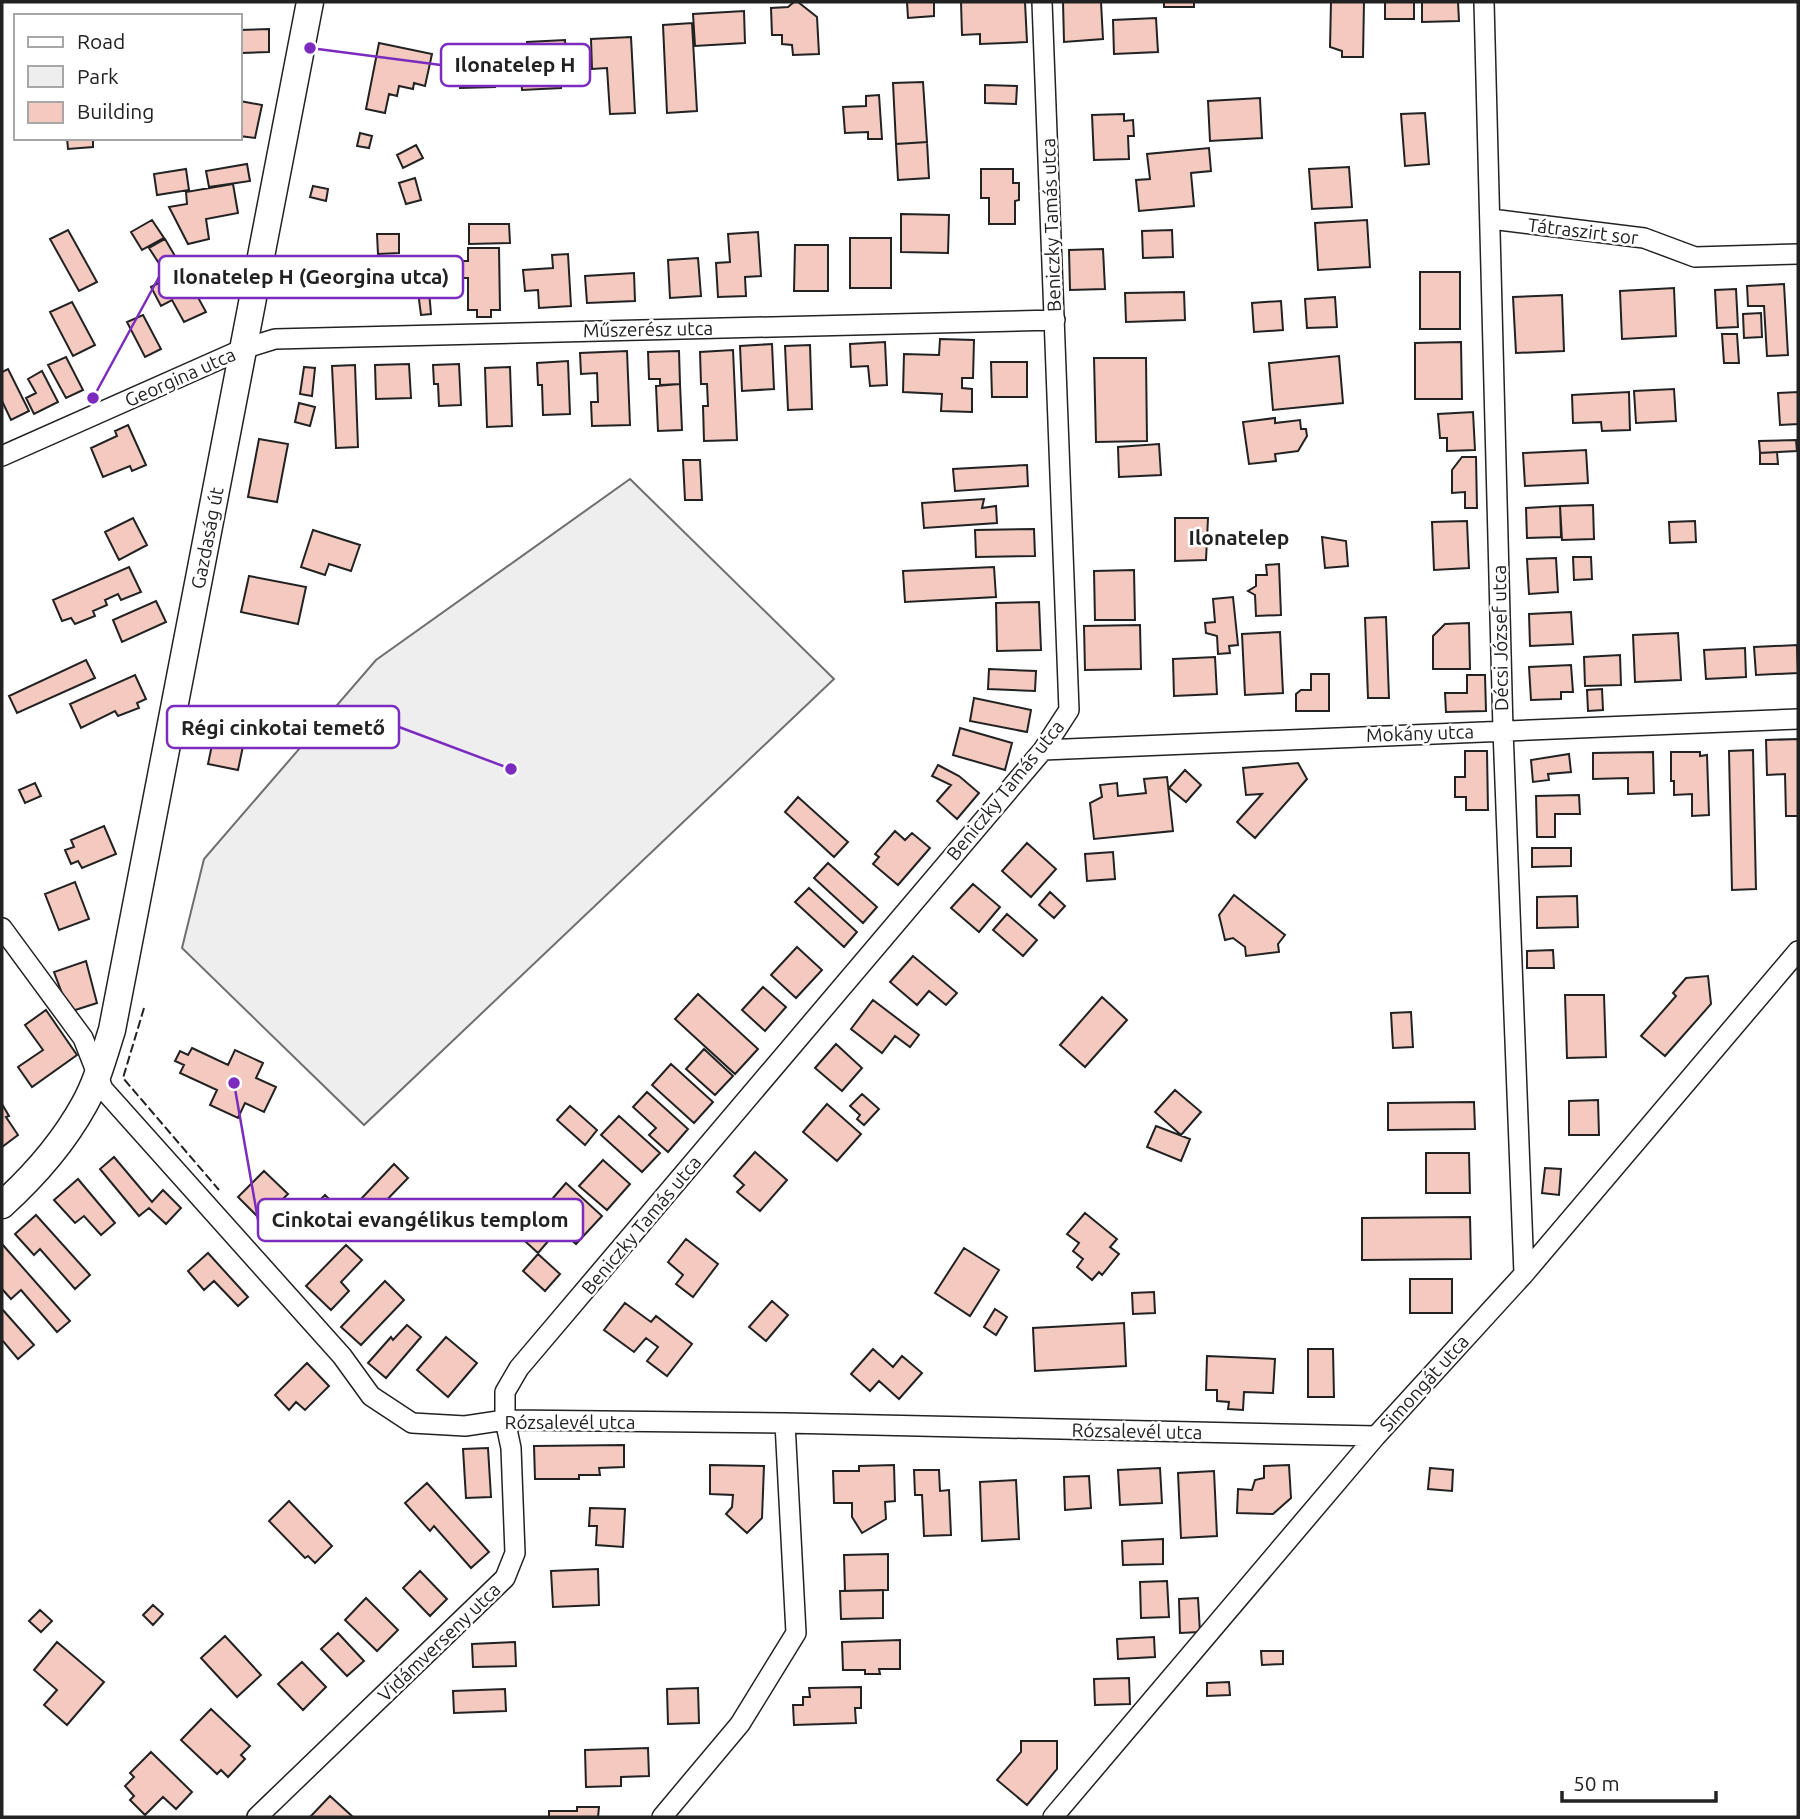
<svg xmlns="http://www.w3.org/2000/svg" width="1800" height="1819" viewBox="0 0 1800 1819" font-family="Ubuntu,sans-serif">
	<rect width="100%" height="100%" fill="#fff"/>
	<!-- green -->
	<path fill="#eee" stroke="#6f6f6f" stroke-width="2" d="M630,479L834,679L364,1125L182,948L204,859L376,660Z"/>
	<!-- building -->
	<path fill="#f3c9c0" stroke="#222" stroke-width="2" d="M794,2H798L817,17L819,54L793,55L792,45L782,44V35H772L771,8L788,7Z
		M907,2H934V16L908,18Z
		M961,2H1025L1027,42L980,44V34L962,35Z
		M1063,2H1101L1103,39L1064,42Z
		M1164,2H1194V7H1164Z
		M1331,2H1364L1363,57H1342V51L1330,47Z
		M1385,2H1414V19H1385Z
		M1422,2H1458L1459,21L1422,22Z
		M744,11L745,43L695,46L693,14Z
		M1156,18L1158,52L1114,54L1113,20Z
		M692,23L697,111L667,113L663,25Z
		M269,29V52L242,53V65L240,66V30Z
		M631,37L635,113L610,114L607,68L592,69L591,39Z
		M565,40L566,61H560L561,88L522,90L520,53L528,52L527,42Z
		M379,43L432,54L425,86L414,83L413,89L399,86L397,96L389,94L385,113L366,109Z
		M494,55L495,87L460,88L459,56Z
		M923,82L927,142L896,144L893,83Z
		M985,85L1017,86L1016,104L985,103Z
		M879,95L882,139H868V132L845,133L843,107L866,106V96Z
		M1260,98L1262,138L1210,141L1208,101Z
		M240,101L262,105L255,138L240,136Z
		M1425,113L1429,164L1405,166L1401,114Z
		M1124,114V121L1133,120L1134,136H1128L1129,159L1094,160L1092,115Z
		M360,133L372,136L369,148L357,146Z
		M67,138H93V147L68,149Z
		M927,142L929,178L898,180L896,144Z
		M416,145L423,158L403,168L397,155Z
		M1209,148L1211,171L1191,173L1194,206L1139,211L1136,180L1150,179L1147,154Z
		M247,164L250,181L209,187L206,171Z
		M1349,167L1352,207L1312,209L1309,169Z
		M186,169L189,190L157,195L154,174Z
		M981,169H1013V183H1019V200L1015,201V224H989V198H981Z
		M415,178L421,200L406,204L399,183Z
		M233,184L238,213L206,219L209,239L188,244L169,207L187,204L186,192Z
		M313,186L328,189L326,201L310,197Z
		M901,214L949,215L948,253L901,252Z
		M152,220L164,238L142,250L131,232Z
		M1367,220L1370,267L1318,270L1315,223Z
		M469,224H509L510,243L469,244Z
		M68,230L97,282L79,291L50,239Z
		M1172,230L1173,257L1143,258L1142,231Z
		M758,232L761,276L745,277L746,296L718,297L716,263L730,262L728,234Z
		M377,234H399V253L378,254Z
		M850,238H891V288H850Z
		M165,239L175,256L160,265L149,248Z
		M795,245H828V291H794Z
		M468,248H499L500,310H491V317H477V310H468V278H456L455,261H468Z
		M1103,249L1105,289L1070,290L1069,250Z
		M568,254L571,306L539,308L538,290L525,291L523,270L553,268L552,255Z
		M698,258L701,296L670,298L668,260Z
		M183,270L206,312L184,322L172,300L161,306L151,287Z
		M1420,272H1460V329H1420Z
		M634,273L635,301L587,303L585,276Z
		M1784,284L1788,355L1767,356L1764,306H1748L1747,286Z
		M1674,288L1676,336L1622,339L1620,291Z
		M1736,289L1738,327L1717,328L1715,290Z
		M429,291L431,314L421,315L418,292Z
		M1184,292L1185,320L1126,322L1125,293Z
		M1562,295L1564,351L1516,353L1513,297Z
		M1335,297L1337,327L1307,328L1305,299Z
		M1281,301L1283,330L1254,332L1252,303Z
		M72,302L95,345L73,356L50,312Z
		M1761,313L1762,337L1744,338L1743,314Z
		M143,315L161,349L145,357L127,322Z
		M1722,334H1737L1739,363H1724Z
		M940,339L974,340L973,378H962V388L972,389V412L941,411L942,394L903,392L904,354L939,355Z
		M885,342L887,385L870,386L868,366L851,367L850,344Z
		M1461,342L1462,399H1415V343Z
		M772,344L774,389L742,391L740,346Z
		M810,345L812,409L788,410L785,346Z
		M733,350L737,440L704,441L703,406H708L707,384H701L700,352Z
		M627,351L630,425L592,426L591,402H598L597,373L581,374L580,353Z
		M679,351L680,384L660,385V379H649L648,352Z
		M1339,356L1343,403L1273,410L1269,363Z
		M66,357L83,390L66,398L48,365Z
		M1094,358H1146L1147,441L1096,442Z
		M568,361L570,414L543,415L542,385H538L537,363Z
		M991,362H1027V397H992Z
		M409,364L411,398L376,399L375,365Z
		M459,364L461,405L439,406L438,384H434L433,365Z
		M355,365L358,447L336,448L332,366Z
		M304,367L315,368L312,396L300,394Z
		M510,367L512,426L487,427L485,368Z
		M8,369L29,411L11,420L2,401V372Z
		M42,371L58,402L34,414L26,398L36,393L28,379Z
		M680,384L682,430L658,431L656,386Z
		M1674,389L1676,421L1636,423L1634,391Z
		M1629,392L1630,430L1602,431L1601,422L1573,423L1572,395Z
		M1798,392V424L1780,425L1778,393Z
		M299,403L315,407L310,426L295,422Z
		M1473,412L1475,450L1447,451V438H1440L1438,414Z
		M1275,418V423L1300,420L1301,429H1306L1307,436L1298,451L1275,454L1276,461L1249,464L1243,422Z
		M128,425L146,465L132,471L130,466L103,477L91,448L117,436L115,431Z
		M259,439L288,444L277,502L248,497Z
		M1796,440L1797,451L1760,453L1759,441Z
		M1159,444L1161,475L1119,477L1118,447Z
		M1586,450L1588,483L1525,486L1523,453Z
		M1777,452L1778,464H1760V453Z
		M1462,457H1476L1477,508H1465V492L1452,493V470Z
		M683,460H700L702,500H685Z
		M1027,465L1028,486L955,491L953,469Z
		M984,499L982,508L996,506L997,523L924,528L922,503Z
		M1593,505L1594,539L1562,540L1560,506Z
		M1560,506L1561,537L1527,538L1526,508Z
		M133,518L147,545L119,560L105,532Z
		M1175,518H1208L1206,560L1175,561Z
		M1467,521L1469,568L1434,570L1432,522Z
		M1695,521L1696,542L1670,543L1669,522Z
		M1034,529L1035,556L976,557L975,530Z
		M313,530L360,545L351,571L329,564L325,575L301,567Z
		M1322,537L1346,541L1348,566L1325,568Z
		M1573,557H1591L1592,579L1574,580Z
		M1556,558L1558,592L1529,594L1527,559Z
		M1279,564L1281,615L1256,616L1255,595L1248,591L1256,586V575H1267L1266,565Z
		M129,567L141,592L121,600L118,594L105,600L107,605L93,611L95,616L75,624L71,618L62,621L53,600Z
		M994,567L996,597L905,602L903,571Z
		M1134,570L1135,620H1095L1094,571Z
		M249,576L306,587L298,624L241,612Z
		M1233,597L1238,645L1229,646L1230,653L1218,654L1217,636L1206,633L1205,623L1215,622L1213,599Z
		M156,601L166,622L122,642L113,620Z
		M1039,602L1041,650L997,651L996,603Z
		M1571,612L1573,644L1530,646L1529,614Z
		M1386,617L1389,698H1368L1365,618Z
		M1469,623L1470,669H1433V636L1445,624Z
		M1140,625L1141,669L1085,670L1084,626Z
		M1280,632L1283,693L1245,695L1242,634Z
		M1678,633L1681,680L1635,682L1633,635Z
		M1797,645L1798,673L1756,675L1754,647Z
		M1745,648L1746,677L1706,679L1704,650Z
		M1620,655L1621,685L1585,686L1584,657Z
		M1215,657L1217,694L1174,696L1173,659Z
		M86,660L95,678L17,713L9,696Z
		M1571,665L1573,692H1561V699L1531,700L1529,667Z
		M989,669L1036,671L1035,691L988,689Z
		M1311,674H1329V711H1296V694L1301,690H1311Z
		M135,675L146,699L137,703L139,708L118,716L115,711L81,728L70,704Z
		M1467,675H1485L1486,711L1446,712L1445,693H1467Z
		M1602,689L1603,710L1588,711L1587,690Z
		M974,698L1031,710L1027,732L970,721Z
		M220,707L250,713L238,770L208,764Z
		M960,728L1012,743L1005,770L953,755Z
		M1798,739V816H1786L1785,774L1767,775L1766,740Z
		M1753,750L1756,889L1732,890L1729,751Z
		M1465,751H1487L1488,810H1466V797H1455V777H1465Z
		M1653,752L1654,793L1628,794V778L1593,779V753Z
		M1671,752H1700V756L1707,755L1709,815L1692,816V794L1674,795V781H1671Z
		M1569,754L1571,772L1548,774L1549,780L1533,782L1531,760Z
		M1298,763L1307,779L1255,838L1237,822L1262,794L1246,795L1243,768Z
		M938,765L959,776L979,793L957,819L937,801L951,785L932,776Z
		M1185,770L1201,785L1186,802L1169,788Z
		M1167,777L1173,831L1094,839L1090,803L1102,797L1100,785L1117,783L1118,796L1146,793L1144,779Z
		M35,783L41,796L25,803L19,790Z
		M1579,795L1580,814H1555V837H1537L1536,796Z
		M798,797L848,842L834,857L785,812Z
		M104,826L116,854L82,868L78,861L71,864L65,850L74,847L71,840Z
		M895,831L905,840L912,833L930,848L898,885L873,864L879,857L875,854Z
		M1027,843L1056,869L1031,897L1002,871Z
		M1532,848H1571V866L1532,867Z
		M1113,852L1115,879L1087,881L1085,854Z
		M828,863L877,907L863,923L814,878Z
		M75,882L89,919L59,930L45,894Z
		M973,884L1000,907L979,932L951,908Z
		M809,888L857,932L844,947L795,902Z
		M1050,892L1065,906L1054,918L1039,905Z
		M1234,895L1285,935L1278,944L1279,952L1246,956L1245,947L1233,938L1225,940L1219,915Z
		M1577,896L1578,927L1537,928V897Z
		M1007,914L1037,940L1023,956L993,930Z
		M797,947L822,970L796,998L771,975Z
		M1553,950L1554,968H1527V951Z
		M913,956L957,993L946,1005L929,991L917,1005L890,982Z
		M86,961L97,1003L69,1012L54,972Z
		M1708,976L1711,1004L1665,1056L1641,1036L1676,996L1673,993L1686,978Z
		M763,987L786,1007L765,1031L742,1010Z
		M698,994L758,1049L735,1074L675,1019Z
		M1565,995H1604L1606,1057L1567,1058Z
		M1102,997L1127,1020L1085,1067L1060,1045Z
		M873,1000L919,1035L910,1047L895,1036L882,1053L851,1029Z
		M46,1010L77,1055L32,1087L18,1067L43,1050L25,1025Z
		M1411,1012L1413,1047L1393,1048L1391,1013Z
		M836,1044L862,1068L842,1091L815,1068Z
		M192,1048L228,1065L235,1050L263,1063L256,1078L276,1087L264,1112L245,1103L238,1118L210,1105L217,1090L180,1073L184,1065L175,1061L180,1051L188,1055Z
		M704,1049L733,1076L715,1095L686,1069Z
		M671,1064L713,1102L694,1123L652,1085Z
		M1175,1090L1201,1112L1181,1135L1155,1112Z
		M647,1092L688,1129L668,1152L649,1135L656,1128L633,1107Z
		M862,1094L879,1109L864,1125L857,1119L860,1115L850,1106Z
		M1598,1100L1599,1135H1569V1101Z
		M1474,1102L1475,1129L1388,1130V1103Z
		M2,1104L9,1116L6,1117L18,1135L2,1147Z
		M827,1104L861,1134L837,1161L803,1132Z
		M570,1106L597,1130L585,1145L557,1120Z
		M619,1116L660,1153L642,1172L601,1135Z
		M1156,1126L1190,1139L1181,1161L1147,1147Z
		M755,1152L787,1180L760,1211L737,1192L744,1185L734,1176Z
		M1426,1153H1469L1470,1193H1426Z
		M114,1157L152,1202L163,1190L181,1208L166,1224L149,1208L139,1216L100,1169Z
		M603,1160L630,1184L607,1210L579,1186Z
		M394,1164L408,1178L375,1212L361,1199Z
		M1545,1168L1561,1169L1559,1195L1542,1193Z
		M264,1171L288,1194L261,1220L238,1197Z
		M78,1179L115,1223L101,1235L84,1216L75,1223L54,1200Z
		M566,1183L602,1216L576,1244L561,1231L574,1217L553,1198Z
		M325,1195L336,1206L328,1213L333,1219L324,1228L319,1222L310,1232L299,1221Z
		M1085,1213L1117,1239L1110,1247L1119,1254L1102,1275L1099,1272L1092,1280L1077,1267L1083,1259L1073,1251L1079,1243L1067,1234Z
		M36,1215L90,1275L75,1289L40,1249L34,1255L15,1234Z
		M1470,1217L1471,1259L1362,1260V1218Z
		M527,1219L550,1239L538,1253L515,1232Z
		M686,1239L718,1264L693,1297L676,1284L683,1275L668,1262Z
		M2,1244L70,1321L57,1332L21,1290L11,1299L2,1289Z
		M346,1245L362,1260L341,1282L349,1291L331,1310L306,1286Z
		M964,1248L999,1270L970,1316L935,1293Z
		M208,1253L248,1297L238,1306L214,1281L204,1290L188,1271Z
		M538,1254L560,1274L545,1291L523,1271Z
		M1410,1279H1452V1313H1410Z
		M385,1281L404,1300L361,1345L341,1327Z
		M1154,1292L1155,1313L1133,1314L1132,1293Z
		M772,1301L788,1315L766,1341L749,1327Z
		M625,1303L651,1322L656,1316L692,1344L667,1376L647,1361L658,1347L646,1338L634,1352L604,1330Z
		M2,1309L34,1345L18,1359L2,1340Z
		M995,1309L1007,1317L996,1335L984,1327Z
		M1124,1323L1126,1366L1035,1371L1033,1328Z
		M407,1325L421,1337L386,1378L368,1363L391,1337L393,1340Z
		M446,1337L477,1363L448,1397L417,1370Z
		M873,1349L893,1367L902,1356L922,1373L899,1399L879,1381L870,1391L851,1374Z
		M1308,1349H1333L1334,1397H1308Z
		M1207,1356L1275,1359L1273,1393L1244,1392L1243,1410L1228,1409L1229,1402L1217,1401V1390H1206Z
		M307,1363L329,1386L305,1410L296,1402L289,1410L275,1395Z
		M624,1445V1467L599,1468L600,1475H579V1479H535L534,1446Z
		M488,1448L491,1497L466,1498L463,1449Z
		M710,1465L764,1466L762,1518L747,1533L726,1514L732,1507L733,1495L710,1494Z
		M894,1465L895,1501L885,1502L886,1519L862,1533L852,1517V1503H834L833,1471H859V1466Z
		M1289,1465L1291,1498L1273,1514L1237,1513L1238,1489L1252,1490L1255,1480L1264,1478V1466Z
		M1160,1468L1162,1503L1120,1505L1118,1470Z
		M1430,1468L1453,1470L1452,1491L1428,1489Z
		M914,1470H939L940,1491L949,1490L951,1535L924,1536L922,1495H915Z
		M1214,1471L1217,1536L1181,1538L1178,1473Z
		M1089,1476L1091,1508L1065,1510L1064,1477Z
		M1016,1480L1019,1539L982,1541L980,1482Z
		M427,1483L489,1552L471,1568L434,1526L430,1531L405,1503Z
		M289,1501L332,1546L315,1563L308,1556L305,1558L269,1521Z
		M590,1508L625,1509L623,1547L596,1545L597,1526H589Z
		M1163,1539V1564L1123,1565L1122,1541Z
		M888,1554V1590L845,1591L844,1555Z
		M598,1569L599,1605L553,1607L551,1571Z
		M420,1571L447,1599L430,1616L403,1588Z
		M1167,1581L1169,1617L1141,1618L1140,1582Z
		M883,1590V1618L841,1619L840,1591Z
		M366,1598L398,1630L377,1651L345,1620Z
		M1198,1598L1200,1632L1180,1633L1179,1599Z
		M153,1605L163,1614L153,1625L143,1615Z
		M40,1610L52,1621L41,1632L29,1621Z
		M338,1633L364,1661L347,1676L321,1649Z
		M225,1636L261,1675L237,1697L201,1658Z
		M1154,1637L1155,1657L1118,1659L1117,1639Z
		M900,1640V1669H879L880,1674H865V1670H843L842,1642Z
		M57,1642L104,1682L67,1725L44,1705L57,1690L34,1670Z
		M515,1642L516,1666L473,1667L472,1644Z
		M1261,1651H1283V1664L1262,1665Z
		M302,1662L326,1687L303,1710L278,1684Z
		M1129,1678L1130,1704L1095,1705L1094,1679Z
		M1229,1682L1230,1695L1207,1696V1683Z
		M861,1687V1708H855L856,1723L794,1725L793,1705H803V1697H810L809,1688Z
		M698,1688L699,1723L668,1724L667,1689Z
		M505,1689L506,1711L454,1713L453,1691Z
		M211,1709L250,1746L241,1755L245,1759L228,1777L221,1770L217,1774L181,1740Z
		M1021,1741H1057V1769L1027,1805L997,1780L1021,1752Z
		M648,1748L649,1776L621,1777V1786L586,1787L585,1750Z
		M151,1752L192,1792L176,1809L163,1797L145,1815L130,1800L134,1796L125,1786L134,1777L130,1773Z
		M330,1796L353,1817H310Z
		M577,1807H599L598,1817H549V1811H577Z"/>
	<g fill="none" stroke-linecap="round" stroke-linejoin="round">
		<defs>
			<path id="street" d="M1484,2L1503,730L1524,1274
				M1491,219L1644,238L1695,257L1798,254
				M2,456L243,349L275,339L1055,320
				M1043,750L1798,719
				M2,928L83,1038L103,1089L342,1356L371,1396L412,1423L465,1426L505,1420L785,1423L1376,1436
				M257,1817L505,1578L515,1553L511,1448L505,1420V1392L519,1368L1043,750L1069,710L1042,2
				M662,1817L740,1724L796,1633L785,1423
				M1053,1817L1376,1436L1524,1274L1798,951"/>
			<path id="secondary" d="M2,1205C34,1176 63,1143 84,1105C97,1082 104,1055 112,1030L310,2"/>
		</defs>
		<!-- street casing -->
		<use href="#street" stroke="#222" stroke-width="22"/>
		<!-- secondary casing -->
		<use href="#secondary" stroke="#222" stroke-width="29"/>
		<!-- street -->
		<use href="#street" stroke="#fff" stroke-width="19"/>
		<!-- secondary -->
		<use href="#secondary" stroke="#fff" stroke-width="26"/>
		<!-- fence -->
		<path stroke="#222" stroke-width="2" stroke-dasharray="9 3.5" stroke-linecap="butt" d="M144,1008L123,1078L219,1190"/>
	</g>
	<g text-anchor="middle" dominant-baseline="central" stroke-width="5" stroke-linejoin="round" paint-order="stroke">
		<!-- street labels -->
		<g font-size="19" fill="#222" stroke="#fff">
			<text transform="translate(1051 225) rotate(-92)">Beniczky Tamás utca</text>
			<text transform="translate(1583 231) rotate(7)">Tátraszirt sor</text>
			<text transform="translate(648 329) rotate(-1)">Műszerész utca</text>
			<text transform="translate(180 377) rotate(-24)">Georgina utca</text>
			<text transform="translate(207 538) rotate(-79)">Gazdaság út</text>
			<text transform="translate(1500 638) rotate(-91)">Décsi József utca</text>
			<text transform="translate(1420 733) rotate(-2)">Mokány utca</text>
			<text transform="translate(1005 790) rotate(-51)">Beniczky Tamás utca</text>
			<text transform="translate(641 1225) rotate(-50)">Beniczky Tamás utca</text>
			<text transform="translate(1424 1383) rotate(-48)">Simongát utca</text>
			<text x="570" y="1422">Rózsalevél utca</text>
			<text transform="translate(1137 1431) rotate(1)">Rózsalevél utca</text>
			<text transform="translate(439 1642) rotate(-44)">Vidámverseny utca</text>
		</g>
		<!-- neighbourhood labels -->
		<g font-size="21" font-weight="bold" fill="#222" stroke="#fff">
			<text x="1239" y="537">Ilonatelep</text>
		</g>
	</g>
	<!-- callouts -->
	<path fill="none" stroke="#7b2cbf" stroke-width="2.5" d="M310 48L441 65M93 398L159 277M511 769L399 727M234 1083L258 1220"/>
	<g fill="#7b2cbf" stroke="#fff" stroke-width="2.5">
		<circle cx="310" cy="48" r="7"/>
		<circle cx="93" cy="398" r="7"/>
		<circle cx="511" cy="769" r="7"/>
		<circle cx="234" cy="1083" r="7"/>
	</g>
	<g fill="#fff" stroke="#7b2cbf" stroke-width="2.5">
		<rect x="441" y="44" width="149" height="42" rx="7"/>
		<rect x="159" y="256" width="304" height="42" rx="7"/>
		<rect x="167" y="706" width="232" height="42" rx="7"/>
		<rect x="258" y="1199" width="325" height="42" rx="7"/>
	</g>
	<g font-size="21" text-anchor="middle" font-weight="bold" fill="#222">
		<text x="515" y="72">Ilonatelep H</text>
		<text x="311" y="284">Ilonatelep H (Georgina utca)</text>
		<text x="283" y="735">Régi cinkotai temető</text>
		<text x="420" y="1227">Cinkotai evangélikus templom</text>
	</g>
	<!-- border -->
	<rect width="1800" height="1819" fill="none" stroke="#222222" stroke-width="7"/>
	<!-- legend -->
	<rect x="14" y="14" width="228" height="126" fill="#ffffff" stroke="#a7a7a7" stroke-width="2"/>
	<rect x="28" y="37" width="35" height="10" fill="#ffffff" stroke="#a7a7a7" stroke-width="2"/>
	<text x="77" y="49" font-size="21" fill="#222222">Road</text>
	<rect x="28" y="66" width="35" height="21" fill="#eeeeee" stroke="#a7a7a7" stroke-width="2"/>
	<text x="77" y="84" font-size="21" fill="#222222">Park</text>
	<rect x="28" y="102" width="35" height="21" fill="#f3c9c0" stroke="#a7a7a7" stroke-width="2"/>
	<text x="77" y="119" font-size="21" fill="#222222">Building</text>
	<!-- scale -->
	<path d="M1562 1791v10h154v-10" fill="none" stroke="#222222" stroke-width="3.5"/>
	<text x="1573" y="1791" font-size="21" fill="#222222" stroke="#ffffff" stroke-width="5" paint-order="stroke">50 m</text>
</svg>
